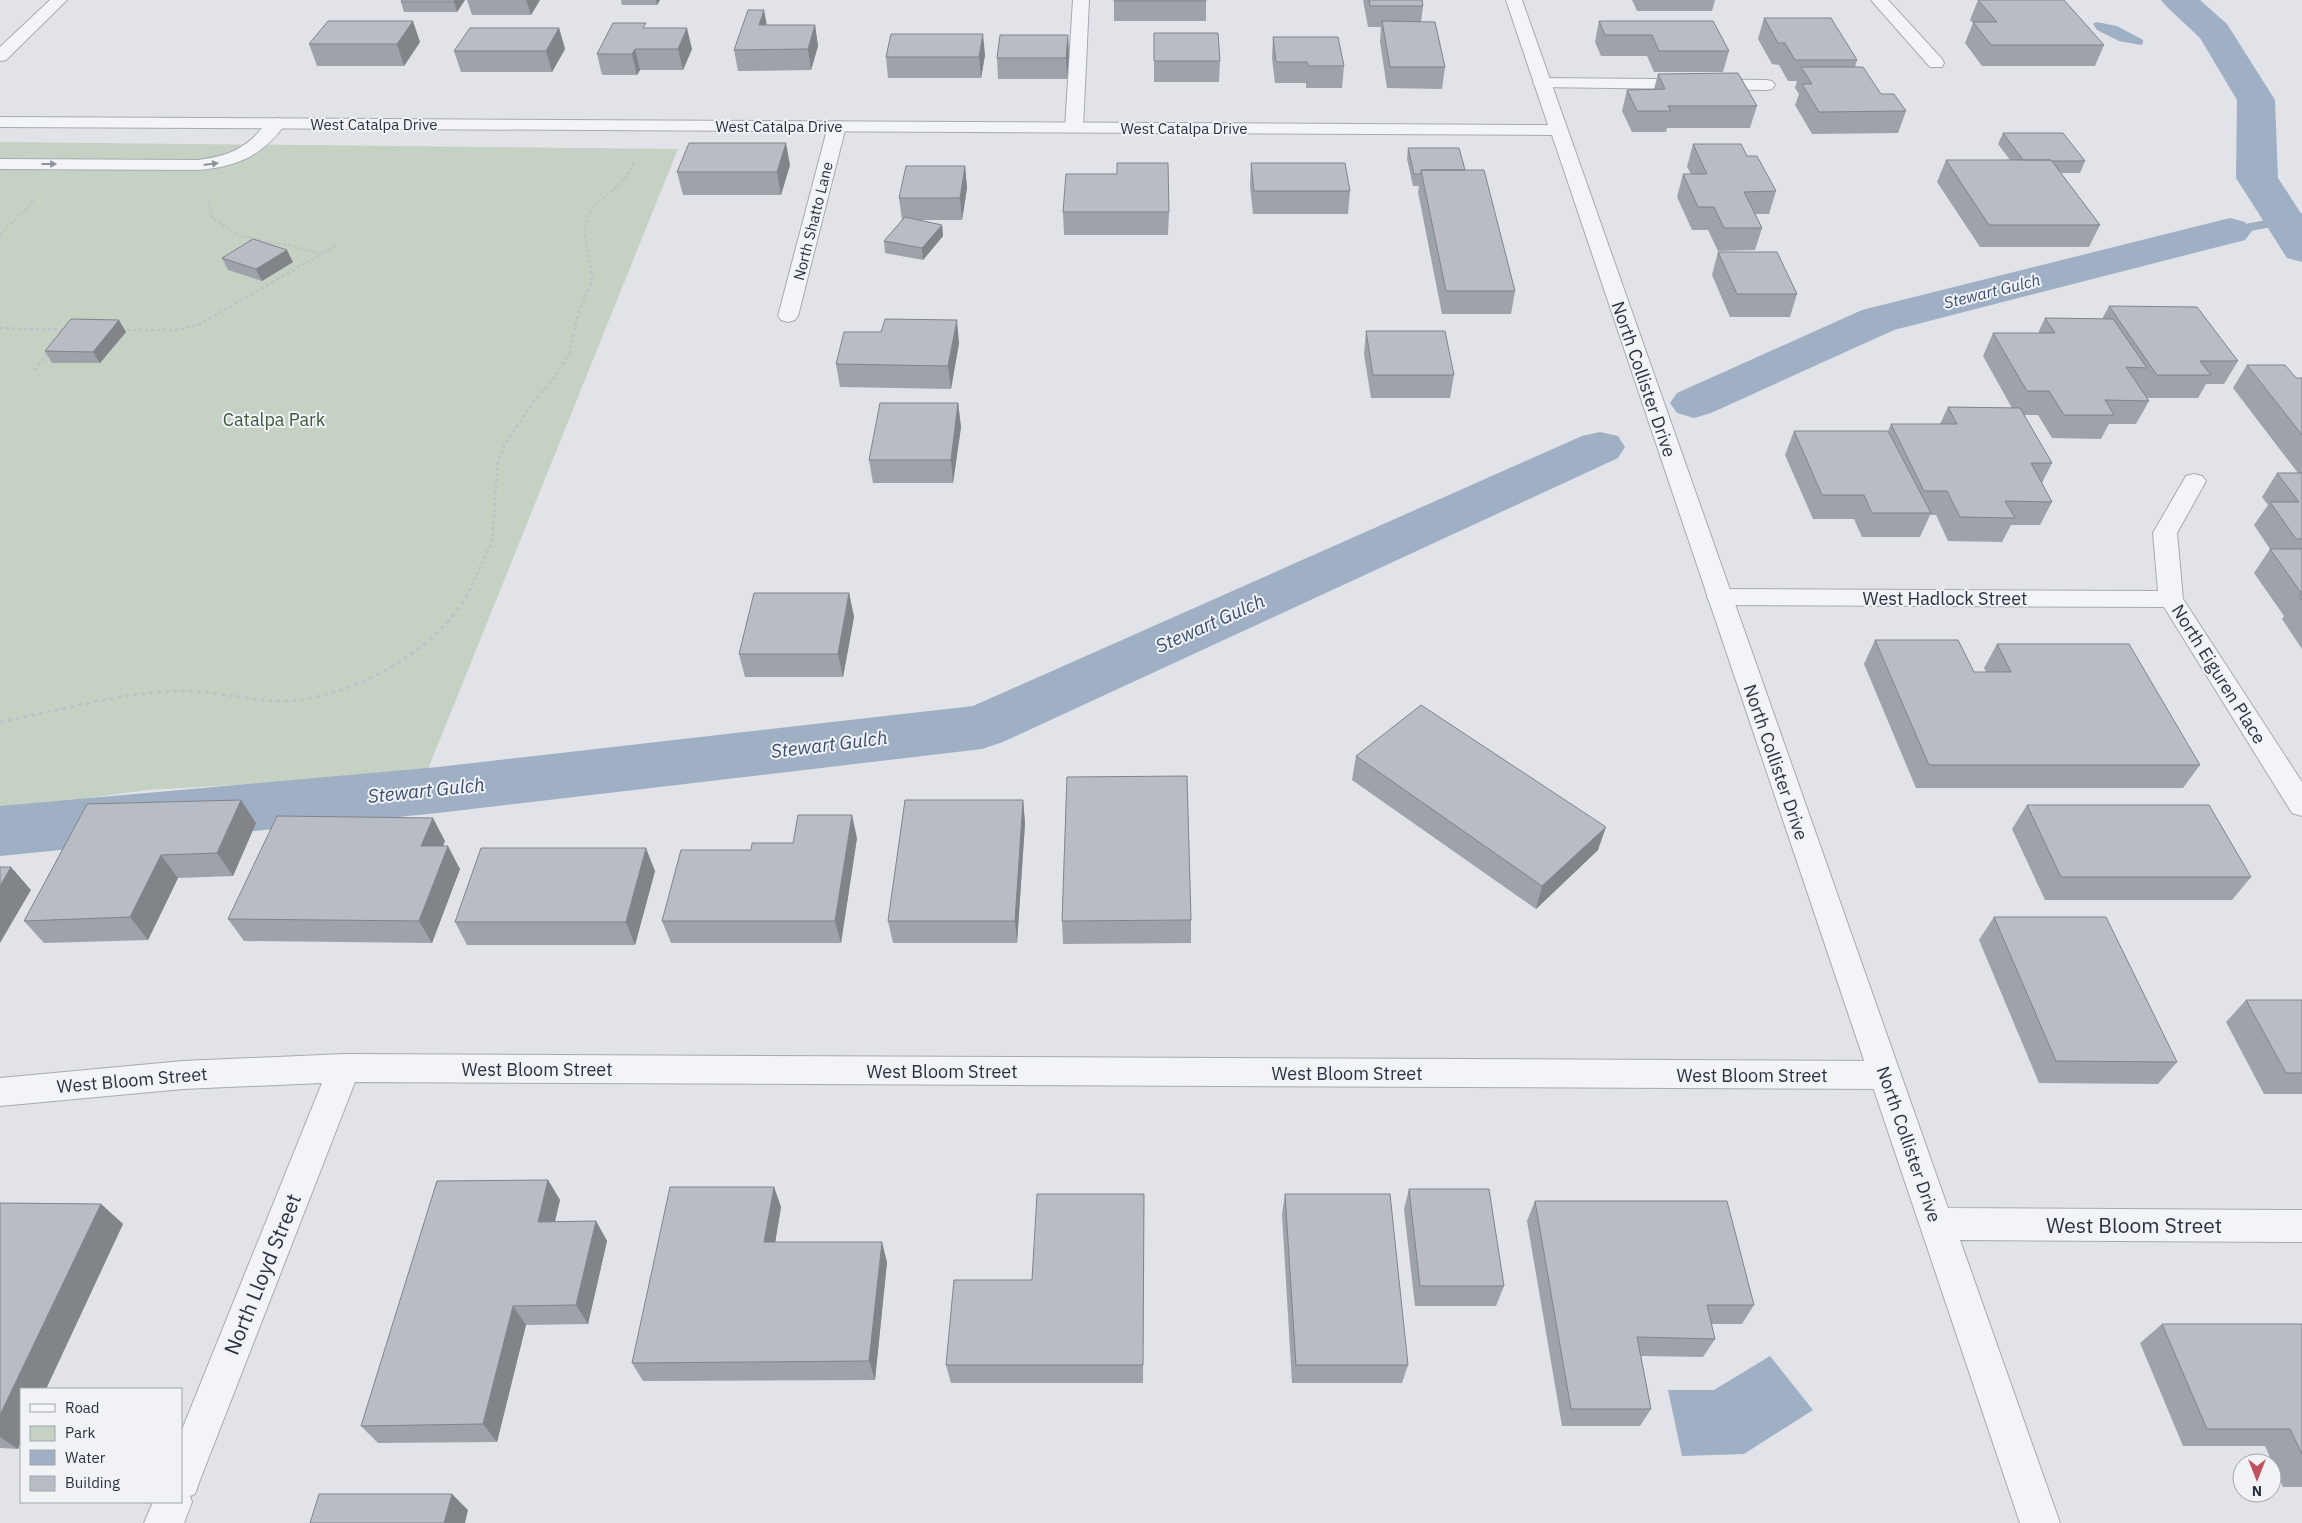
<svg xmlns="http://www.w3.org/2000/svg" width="2302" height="1523" viewBox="0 0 2302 1523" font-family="'IBM Plex Sans',sans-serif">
	<rect width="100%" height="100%" fill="#e1e3e8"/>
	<!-- green -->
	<path fill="#c5d1c3" d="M0,142L678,149L426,774L148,790L0,810Z"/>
	<!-- water -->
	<path fill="#9fafc4" d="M2096,22L2117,26L2143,40V43L2141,45L2119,41L2097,30L2093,24Z
		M1770,1356L1813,1410L1744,1454L1682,1456L1668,1390H1714Z"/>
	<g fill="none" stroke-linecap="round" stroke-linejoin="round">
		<!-- stream -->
		<path fill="#9fafc4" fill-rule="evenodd" d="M2302,213V221L2230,235L2224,231L2230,227Z"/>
		<!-- canal -->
		<path fill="#9fafc4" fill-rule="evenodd" d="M2161,0H2200L2227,24L2275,100L2278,178L2302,215V262L2287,258L2236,178L2237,100L2200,38L2167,7Z
			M2230,218L2245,222L2252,231L2245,240L1894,330L1711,413L1694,418L1677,413L1670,403L1677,393L1862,310Z
			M1600,432L1618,436L1625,447L1618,458L1003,742L982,749L438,813L0,856V806L438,767L973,706L1582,436Z"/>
		<defs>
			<path id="service" d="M1871,0H1888L1942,59L1944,63L1942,67H1930Z
				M1542,78L1766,80L1772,81L1775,85L1772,89L1766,90L1536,87L1533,83L1536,79Z
				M277,118L283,119L286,123C263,156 236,167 198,170L0,169V159L198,160C220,157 236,153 253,138C260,131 267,120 277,118Z"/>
			<path id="minor" d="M50,0H67L6,60L0,61V47Z
				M1073,0H1089L1083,128L1080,132H1068L1065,128Z
				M837,121L843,122L846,126L798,316L795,320L788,322L781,320L778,316L828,126L831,122Z
				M2194,474L2202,476L2206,481L2177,533L2183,599L2302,782V816L2292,813L2164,607L1719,605L1710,603L1707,597L1710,591L1719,589L2158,591L2153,533L2186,476Z
				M344,1054L1885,1061L1896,1065L1901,1075L1896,1085L1885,1089L355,1082L200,1480L195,1494L190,1496L192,1502L184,1523H144L153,1502H181V1432L322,1083L183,1089L0,1106V1078L183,1061Z"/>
			<path id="tertiary" d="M1506,0H1522L1948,1208L2302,1210V1242L1960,1240L2060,1523H2020L1552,135L0,127V117L1548,125Z"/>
		</defs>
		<!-- service casing -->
		<use href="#service" stroke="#a7aab2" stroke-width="2"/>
		<!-- minor casing -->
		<use href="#minor" stroke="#a7aab2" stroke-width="2"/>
		<!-- tertiary casing -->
		<use href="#tertiary" stroke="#a7aab2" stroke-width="2"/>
		<!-- path-far2 -->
		<path stroke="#bfc1c7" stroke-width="2" stroke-dasharray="2.5 2.5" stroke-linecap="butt" d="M208,201L212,218L239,236L293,246L320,254
			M0,235L33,201
			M307,262L335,246
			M590,262C571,192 613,210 634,162"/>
		<!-- path-far1 -->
		<path stroke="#bfc1c7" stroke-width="2.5" stroke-dasharray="3 3" stroke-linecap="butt" d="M0,328L67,330
			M121,330H179L200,324L309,261
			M34,370L50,351
			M469,591L492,542L498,460L505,444L536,398L554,378L569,354L578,314L592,281L590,261"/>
		<!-- path -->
		<path stroke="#bfc1c7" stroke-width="3" stroke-dasharray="4 4" stroke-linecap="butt" d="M0,722C57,711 126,691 183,691C213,691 243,699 274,701C343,704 437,653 470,590"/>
		<!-- service -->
		<use href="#service" fill="#f3f4f7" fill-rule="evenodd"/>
		<!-- minor -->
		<use href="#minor" fill="#f3f4f7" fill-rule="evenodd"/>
		<!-- tertiary -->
		<use href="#tertiary" fill="#f3f4f7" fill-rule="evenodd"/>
	</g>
	<!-- wall -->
	<path fill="#9ea2a9" d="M402,0H465L457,12H404L401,2Z
		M467,0H540L531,15H472Z
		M621,0H660L657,5H622Z
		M1114,0H1206V21H1114Z
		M1363,0H1422L1423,6L1421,22L1445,67L1442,89L1387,88L1380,42L1381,27H1368Z
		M1632,0H1715L1712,11H1637Z
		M1978,0L2104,45L2095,66H1982L1965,43L1973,23L1970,20Z
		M1764,18L1857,60L1855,67L1881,94L1906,111L1898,133L1812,134L1795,105L1799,94L1795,88L1797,81H1788L1779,65L1772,64L1758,39Z
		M1599,21L1729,51L1723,72H1654L1647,56H1601L1595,42Z
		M767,25H815L818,46L811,70L738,71L734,50Z
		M559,28L565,49L552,72H461L454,51Z
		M647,28L692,49L683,70H640L637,75H602L597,54Z
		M1154,33L1220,61L1219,82H1154Z
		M1068,35L1069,56L1067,79H998L997,58Z
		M1273,37L1344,66L1342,88H1306V83H1275L1272,58Z
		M420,42L404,66H317L309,44Z
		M985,55L981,78H888L886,57Z
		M1658,74L1757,106L1750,128H1667L1666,132H1632L1622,111L1627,90L1654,89Z
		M2003,133L2085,161L2080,173H2061L2100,225L2089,247H1980L1937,182L1946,160H2010L1998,144Z
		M1693,144L1747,156L1776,191L1769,214H1755L1762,228L1755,250L1718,251L1708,230H1692L1677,197L1683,174H1691L1687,167Z
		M1408,148L1465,170L1515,291L1511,314H1442L1418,192L1419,186H1413L1407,159Z
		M1251,163L1350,191L1348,214H1253L1250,186Z
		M790,165L781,195H683L677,172Z
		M965,166L967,188L962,220H919L942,225L943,236L923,260L885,253L884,241L902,220L899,198Z
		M1063,212H1169L1168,235H1064Z
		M1718,252L1797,294L1790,317H1730L1712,275Z
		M222,258L293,262L262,281L228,270Z
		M2109,306L2238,361L2224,384H2206L2198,398H2147L2149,401L2136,424H2109L2101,439L2052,438L2038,415H2024L2052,463L2042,483L2052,502L2040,525H2011L2002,542L1948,541L1936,515H1930L1920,537H1862L1854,519H1813L1785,455L1794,431H1888L1891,424H1940L1948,407L2012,408L1983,356L1993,333H2038L2045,318L2102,319Z
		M1366,331L1454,375L1450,398H1371L1364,354Z
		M126,332L100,363H52L45,351Z
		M881,332L959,343L951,389L840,387L836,364Z
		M2247,365L2296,378H2302V649L2282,619L2284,616L2254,573L2270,549L2254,525L2268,505L2262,497L2277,473H2298L2233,388Z
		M958,403L961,427L953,483H873L869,460Z
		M849,593L854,617L843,677H745L739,654Z
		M1875,640L1974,672H1986L1984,668L1997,644L2200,765L2183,788H1916L1864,664Z
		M1356,756L1598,850L1536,909L1352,780Z
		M1023,800L1025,823L1017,943H893L888,921Z
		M87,804L256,823L233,876L178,878L148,940L44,943L24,921Z
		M2027,805L2251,877L2232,900H2045L2012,829Z
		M857,838L841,943H671L662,921L751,850L793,843Z
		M445,841L443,846L460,869L432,943L244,941L228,919Z
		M655,871L635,945H467L455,922Z
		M1994,917L2177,1062L2158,1084L2039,1083L1979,940Z
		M1191,920V943L1063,944L1062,921Z
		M2246,1000H2302V1094H2264L2226,1022Z
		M548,1180L560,1200L555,1221H596L607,1241L588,1324L526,1325L497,1442L378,1443L361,1426Z
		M774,1187L781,1207L775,1242L887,1262L875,1380L643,1381L632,1363Z
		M1409,1189L1504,1286L1496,1306H1415L1404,1209Z
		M1144,1194L1143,1383H951L946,1365L1032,1280Z
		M1285,1194L1408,1365L1402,1383H1292L1282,1214Z
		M1535,1201L1754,1305L1742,1324H1711L1715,1339L1703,1357L1641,1356L1651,1409L1640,1426H1562L1527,1221Z
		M0,1203L101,1204L123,1224L18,1449L0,1448Z
		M2162,1324H2302V1487H2283L2265,1446H2183L2140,1343Z"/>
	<!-- shaded-wall -->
	<path fill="#818489" d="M455,0H465L457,12L454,2Z
		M526,0H540L531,15Z
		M656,0H660L657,5Z
		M764,10L768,31L759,25Z
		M413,21L420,42L404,66L397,44Z
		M815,25L818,46L811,70L808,49Z
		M559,28L565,49L552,72L546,51Z
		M687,28L692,49L683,70L678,49Z
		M983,34L985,55L981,78L979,57Z
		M1068,35L1069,56L1067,79L1066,58Z
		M635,49L640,70L637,75L632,54Z
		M786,143L790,165L781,195L777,172Z
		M965,166L967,188L962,220L960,198Z
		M942,225L943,236L923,260L922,248Z
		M287,250L293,262L262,281L256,269Z
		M119,320L126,332L100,363L93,352Z
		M957,320L959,343L951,389L948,366Z
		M958,403L961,427L953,483L951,460Z
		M849,593L854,617L843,677L838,654Z
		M241,800L256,823L233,876L217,853Z
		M1023,800L1025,823L1017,943L1015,921Z
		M852,815L857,838L841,943L835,921Z
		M433,818L445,841L433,869L421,846Z
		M1606,827L1598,850L1536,909L1542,886Z
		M448,846L460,869L432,943L419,921Z
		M646,848L655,871L635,945L626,922Z
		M161,855L178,878L148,940L130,917Z
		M11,867L31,890L0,943V886Z
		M548,1180L560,1200L550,1242L538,1222Z
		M774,1187L781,1207L772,1262L764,1242Z
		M101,1204L123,1224L46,1389H21V1442L18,1449L0,1437V1415Z
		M596,1221L607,1241L588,1324L576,1305Z
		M882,1242L887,1262L875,1380L869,1361Z
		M513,1306L526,1325L497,1442L483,1424Z
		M452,1494L468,1510L465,1523H444Z"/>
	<!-- building -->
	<path fill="#b8bcc4" stroke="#818489" d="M402,0H455L454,2H401Z
		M1114,0H1206V1H1114Z
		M1369,0H1422L1423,6H1370Z
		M1978,0H2064L2104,45H1991L1973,22H1997Z
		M748,10H764L759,25H815L808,49L734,50Z
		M1764,18H1831L1857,60H1795L1785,43H1778Z
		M328,21H413L397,44H309Z
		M1382,21L1435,22L1445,67H1390Z
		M1599,21H1713L1729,51H1659L1652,35H1605Z
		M613,23H646L643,28H687L678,49H635L632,54H597Z
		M470,28H559L546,51H454Z
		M1154,33H1218L1220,61H1154Z
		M891,34H983L979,57H886Z
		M1000,35H1068L1066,58H997Z
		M1273,37H1338L1344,66H1308L1307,62H1276Z
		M1801,67H1863L1881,94H1894L1906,111L1819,112L1802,84H1812Z
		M1738,73L1757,106H1668L1671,111H1637L1627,90L1665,89L1658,74Z
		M2003,133H2063L2085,161H2052L2051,160H2023Z
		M689,143H786L777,172H677Z
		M1693,144H1741L1747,156H1757L1776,191L1744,192L1762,228H1724L1714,207H1698L1683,174H1707Z
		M1408,148H1459L1465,170H1421V174H1414Z
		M1946,160H2051L2100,225H1989Z
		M1117,163H1168L1169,212H1063L1066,174H1117Z
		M1251,163H1345L1350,191H1254Z
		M906,166H965L960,198H899Z
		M1421,170H1484L1515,291H1446Z
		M905,217L942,225L922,248L884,241Z
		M253,239L287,250L256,269L222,258Z
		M1718,252H1777L1797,294H1737Z
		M2109,306L2197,307L2238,361H2200L2211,375H2157Z
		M2045,318L2113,319L2147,368L2126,367L2149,401L2105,400L2114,415H2064L2049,391H2027L1993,333H2055Z
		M71,319L119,320L93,352L45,351Z
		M885,319L957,320L948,366L836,364L844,332H881Z
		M1366,331H1445L1454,375H1373Z
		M2247,365H2285L2296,378H2302V435Z
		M880,403H958L951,460H869Z
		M1948,407L2020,408L2052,463H2031L2052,502L2005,501L2015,518L1960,517L1947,491H1924L1891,424H1957Z
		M1794,431H1888L1931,513H1872L1864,495H1822Z
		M2277,473H2302V539H2296L2270,502H2299Z
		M2270,549H2302V594Z
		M754,593H849L838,654H739Z
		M2299,595H2302V600Z
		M1875,640H1958L1974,672H2011L1997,644H2129L2200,765H1929Z
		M1421,705L1606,827L1542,886L1356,756Z
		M1187,776L1191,920L1062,921L1067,777Z
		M241,800L217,853L161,855L130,917L24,921L87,804Z
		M905,800H1023L1015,921H888Z
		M2027,805H2209L2251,877H2061Z
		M798,815H852L835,921H662L681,850H751L752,843H793Z
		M277,816L433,818L421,846H448L419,921L228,919Z
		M481,848H646L626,922H455Z
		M0,867H11L0,886Z
		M1994,917H2106L2177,1062L2056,1061Z
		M2246,1000H2302V1073H2286Z
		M548,1180L538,1222L596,1221L576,1305L513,1306L483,1424L361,1426L437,1181Z
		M670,1187H774L764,1242H882L869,1361L632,1363Z
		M1409,1189H1489L1504,1286H1420Z
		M1037,1194H1144L1143,1365H946L954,1280H1032Z
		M1285,1194H1390L1408,1365H1296Z
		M1535,1201H1727L1754,1305H1707L1715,1339L1637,1337L1651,1409H1571Z
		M0,1203L101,1204L0,1415Z
		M2162,1324H2302V1454L2290,1429H2207Z
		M319,1494H452L444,1523H310Z"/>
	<!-- one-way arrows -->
	<defs><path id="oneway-solid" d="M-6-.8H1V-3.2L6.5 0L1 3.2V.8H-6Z" transform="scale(1.25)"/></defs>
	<g fill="#8f929a">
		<use href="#oneway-solid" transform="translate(49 164)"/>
		<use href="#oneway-solid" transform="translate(211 164) rotate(-7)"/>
	</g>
	<g text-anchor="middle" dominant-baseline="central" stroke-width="4" stroke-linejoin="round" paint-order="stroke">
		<!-- far-street labels -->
		<g font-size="15" fill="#2b313e" stroke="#f0f2f6">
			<text x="374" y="124">West Catalpa Drive</text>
			<text x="779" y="126">West Catalpa Drive</text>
			<text x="1184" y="128">West Catalpa Drive</text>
			<text transform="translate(813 221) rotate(-76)">North Shatto Lane</text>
		</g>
		<!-- far-water labels -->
		<g font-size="16" font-style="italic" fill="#394e6e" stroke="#f0f2f6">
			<text transform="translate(1992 291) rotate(-14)">Stewart Gulch</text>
		</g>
		<!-- street labels -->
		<g font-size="18" fill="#2b313e" stroke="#f0f2f6">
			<text transform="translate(1644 379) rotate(71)">North Collister Drive</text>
			<text x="1945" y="598">West Hadlock Street</text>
			<text transform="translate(2219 674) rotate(58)">North Eiguren Place</text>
			<text transform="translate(1776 762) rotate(71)">North Collister Drive</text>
			<text x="537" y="1069">West Bloom Street</text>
			<text x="942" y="1071">West Bloom Street</text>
			<text x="1347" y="1073">West Bloom Street</text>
			<text x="1752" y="1075">West Bloom Street</text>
			<text transform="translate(132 1080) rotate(-5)">West Bloom Street</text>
			<text transform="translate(1909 1144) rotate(71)">North Collister Drive</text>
		</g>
		<!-- park labels -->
		<g font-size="18" fill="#3e583a" stroke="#f0f2f6">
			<text x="274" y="419">Catalpa Park</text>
		</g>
		<!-- water labels -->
		<g font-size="19" font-style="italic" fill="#394e6e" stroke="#f0f2f6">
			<text transform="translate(1210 623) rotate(-24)">Stewart Gulch</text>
			<text transform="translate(829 744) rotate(-7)">Stewart Gulch</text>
			<text transform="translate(426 790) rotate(-6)">Stewart Gulch</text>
		</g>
		<!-- near-street labels -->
		<g font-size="21" fill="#2b313e" stroke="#f0f2f6">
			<text x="2134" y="1225">West Bloom Street</text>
			<text transform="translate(262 1274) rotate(-68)">North Lloyd Street</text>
		</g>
	</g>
	<!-- legend -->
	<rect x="20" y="1388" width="162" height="115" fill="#f0f2f6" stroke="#a1a5ac"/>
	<rect x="30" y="1404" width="25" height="8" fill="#f3f4f7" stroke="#a1a5ac"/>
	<text x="65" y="1413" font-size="15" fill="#2b313e">Road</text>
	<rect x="30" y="1426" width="25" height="15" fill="#c5d1c3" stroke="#a1a5ac"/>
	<text x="65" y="1438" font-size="15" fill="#2b313e">Park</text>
	<rect x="30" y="1450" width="25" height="15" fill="#9fafc4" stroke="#a1a5ac"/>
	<text x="65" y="1463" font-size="15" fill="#2b313e">Water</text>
	<rect x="30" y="1476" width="25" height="15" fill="#b8bcc4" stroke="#a1a5ac"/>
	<text x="65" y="1488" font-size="15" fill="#2b313e">Building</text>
	<!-- north arrow -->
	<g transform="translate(2257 1478) rotate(180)"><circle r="24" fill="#f0f2f6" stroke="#a1a5ac"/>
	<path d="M0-4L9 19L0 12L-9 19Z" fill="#c0525d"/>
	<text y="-8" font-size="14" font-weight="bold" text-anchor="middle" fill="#2b313e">N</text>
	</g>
</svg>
